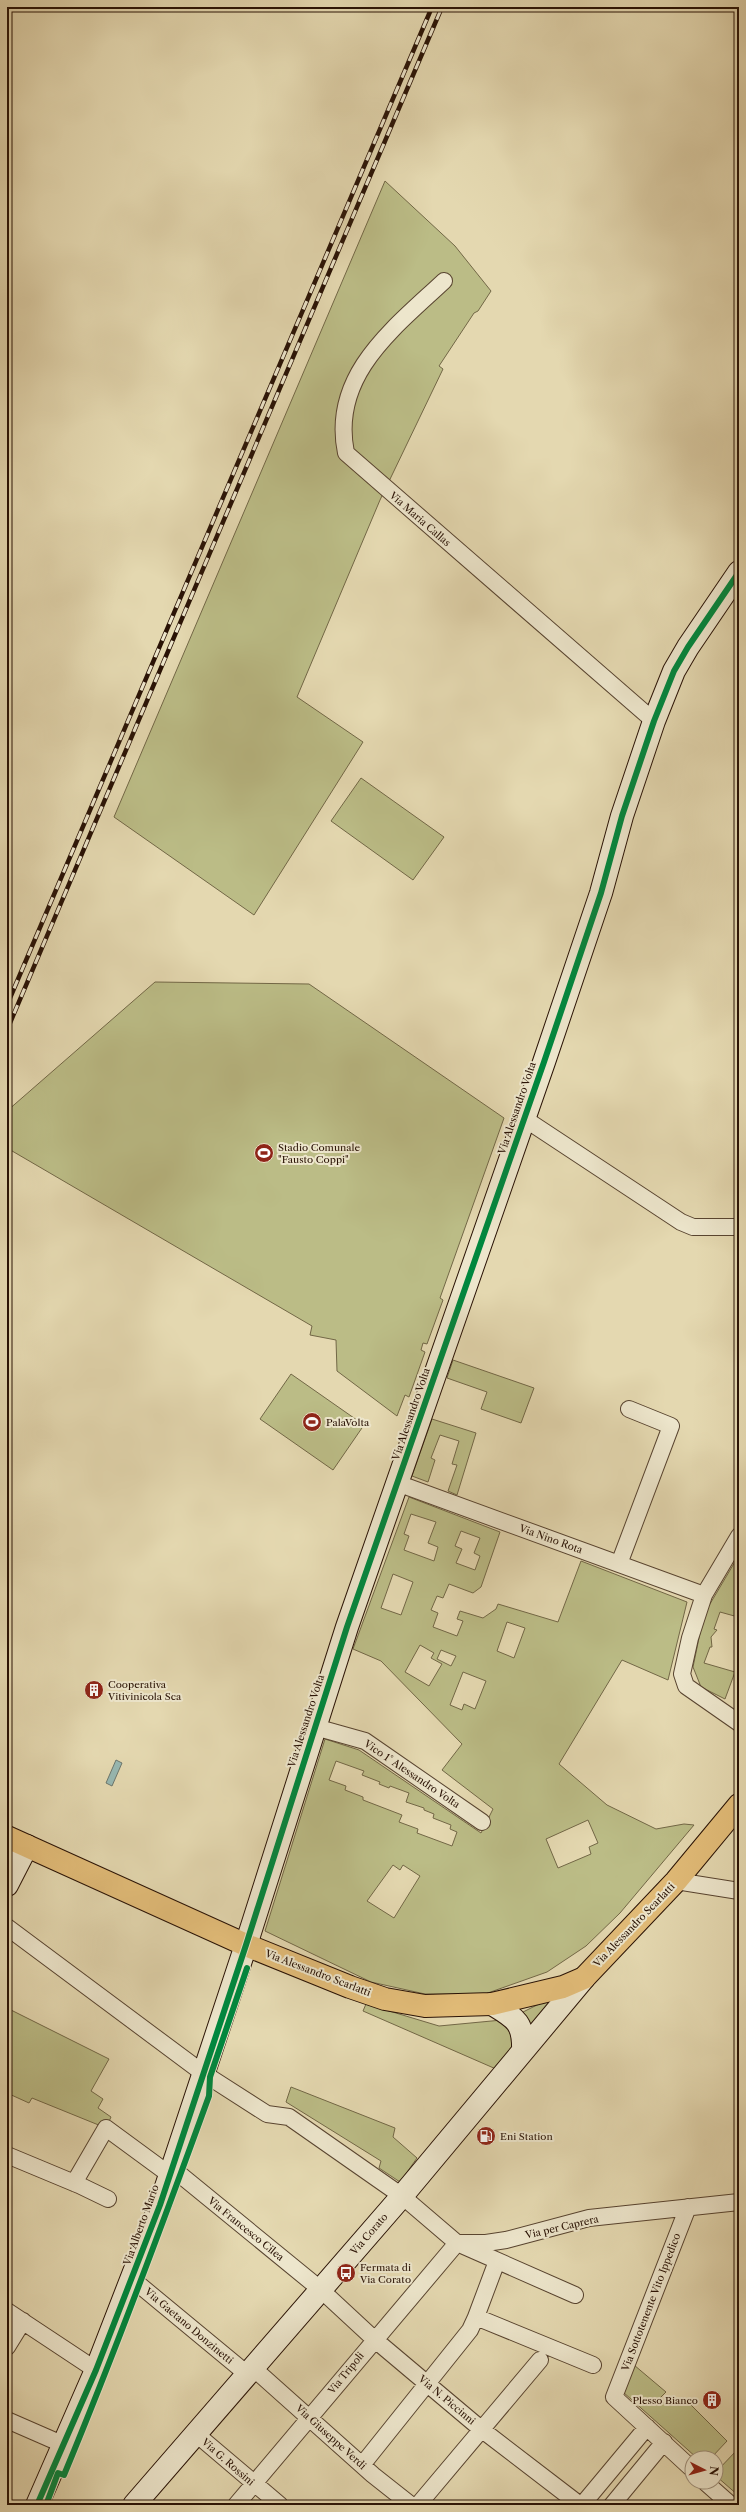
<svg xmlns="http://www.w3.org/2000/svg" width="746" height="2512" viewBox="0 0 746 2512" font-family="'Libre Caslon Text',serif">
	<rect width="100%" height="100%" fill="#e4d8b0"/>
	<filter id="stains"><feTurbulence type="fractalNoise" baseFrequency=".005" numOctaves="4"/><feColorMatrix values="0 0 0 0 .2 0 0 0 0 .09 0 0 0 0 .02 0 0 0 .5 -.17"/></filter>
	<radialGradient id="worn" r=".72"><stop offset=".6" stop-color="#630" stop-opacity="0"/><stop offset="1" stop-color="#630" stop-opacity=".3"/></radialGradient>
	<!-- green -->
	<path fill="#bbbc86" stroke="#726746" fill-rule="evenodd" d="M385,181L455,246L491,291L478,311L474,313L439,366L443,369L380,500L297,697L363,742L254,915L114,817Z
		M361,778L444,837L413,880L331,821Z
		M155,982L309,984L504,1118L440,1298L443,1300L427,1344L423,1343L421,1350L425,1352L409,1397L405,1395L397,1416L337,1371L336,1340L310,1335L312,1326L7,1148V1111Z
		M453,1360L534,1388L521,1423L481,1409L487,1392L447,1378Z
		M291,1374L364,1425L333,1470L260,1419Z
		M432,1419L476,1433L457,1495L448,1491L457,1465L452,1464L459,1441L440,1435L431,1458L435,1460L428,1482L412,1476Z
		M409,1497L500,1532L481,1587L473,1593L449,1584L443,1598L437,1596L431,1610L438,1613L433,1627L457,1636L463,1621L457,1619L460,1611L483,1618L496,1609L498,1604L558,1622L581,1561L687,1602L668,1680L622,1660L559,1764L607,1805L656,1829L684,1824L694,1825L620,1913L586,1946L547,1972L485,1994H425L371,1982L265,1931L325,1739L359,1750L481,1833L493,1809L442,1770L462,1744L381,1661L353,1649ZM411,1514L436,1522L428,1543L438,1547L434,1561L404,1550L409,1536L404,1534ZM461,1531L480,1538L474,1553L480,1556L475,1570L456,1563L462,1549L455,1546ZM393,1574L413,1582L401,1615L381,1608ZM507,1622L525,1628L514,1658L497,1651ZM420,1645L434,1653L431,1658L442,1664L429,1686L405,1672ZM441,1650L456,1656L451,1666L437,1659ZM463,1672L486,1681L475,1709L464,1704L462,1710L450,1705ZM336,1761L364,1771L362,1775L380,1782L379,1784L389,1788L390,1786L409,1793L406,1802L424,1808V1810L434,1814L433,1818L451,1825L450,1829L457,1832L452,1846L417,1833L418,1829L399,1822L402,1815L363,1800V1797L345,1790L346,1786L329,1780ZM588,1820L598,1843L589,1847L591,1854L558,1868L546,1839ZM393,1865L400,1870L403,1865L420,1876L394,1918L367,1901Z
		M739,1555L738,1617L720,1612L714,1629L717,1630L711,1637L712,1647H710L704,1663L735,1672L725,1699L701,1687L693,1667L704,1614Z
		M555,1996L533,2034L523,2012Z
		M366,2004L439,2026L502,2020L517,2045L496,2069L363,2011Z
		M7,2008L109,2059L91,2091L103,2099L98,2108L111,2117L106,2128L32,2098L29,2103L7,2093Z
		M291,2087L395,2128L393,2137L417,2158L400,2182L379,2168L381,2161L286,2102Z
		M634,2365L666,2392L659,2399L666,2405L673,2399L677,2403L683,2397L727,2441L711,2458H697L623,2392Z
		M737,2450L739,2452V2496L716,2476V2472Z"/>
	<!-- water -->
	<path fill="#97b8b2" stroke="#6b766d" d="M116,1760L122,1763L112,1786L106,1783Z"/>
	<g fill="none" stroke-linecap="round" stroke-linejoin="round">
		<defs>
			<path id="street" d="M444,281C394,328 330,375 346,453L654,721
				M525,1119L681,1222L693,1227H739
				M397,1483L704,1595
				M739,1536L704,1595L690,1638L682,1674L686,1686L739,1723
				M619,1564L671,1426L629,1409
				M315,1727L365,1741L482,1822
				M676,1881L739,1891
				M7,1927L203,2073L267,2114L289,2117L402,2196L457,2243H486L506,2240L589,2218L739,2202
				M7,2155L79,2185L108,2199
				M172,2168L320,2289L374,2339L481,2429L580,2505
				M74,2183L106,2128L170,2175
				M688,2207L614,2397L692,2469
				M497,2261L476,2317L593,2365
				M131,2278L247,2374
				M7,2311L96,2370
				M7,2347L23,2321
				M252,2367L373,2475L411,2505
				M7,2420L62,2444
				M195,2433L280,2505
				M362,2465L470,2330L476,2317
				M705,2482L731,2505
				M236,2505L457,2243L575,2295
				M418,2505L540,2360
				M582,2505L647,2427
				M612,2505L664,2442"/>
			<path id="secondary" d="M7,1885L27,1846
				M492,2004C515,2018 524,2022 523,2051
				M37,2505L96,2370L160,2205L246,1945L347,1627L544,1062L601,893L622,816L654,721L674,671L688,647L739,572
				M134,2505L402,2196L584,1978"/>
			<path id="primary" d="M7,1837L246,1945L350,1987L385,1999L425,2006L492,2004L563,1987L584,1978L676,1881L739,1805"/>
		</defs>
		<!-- street casing -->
		<use href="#street" stroke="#584430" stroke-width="18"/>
		<!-- secondary casing -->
		<use href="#secondary" stroke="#291205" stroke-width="24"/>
		<!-- primary casing -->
		<use href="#primary" stroke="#291205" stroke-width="24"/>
		<!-- street -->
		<use href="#street" stroke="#ede6cc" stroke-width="16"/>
		<!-- secondary -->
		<use href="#secondary" stroke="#ede6cc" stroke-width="22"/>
		<!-- primary -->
		<use href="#primary" stroke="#e2bc78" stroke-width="22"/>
		<defs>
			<path id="rail" d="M7,1005L432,7
				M7,1030L442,7"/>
		</defs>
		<!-- rail casing -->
		<use href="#rail" stroke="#291205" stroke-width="4.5"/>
		<!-- rail -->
		<use href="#rail" stroke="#ede6cc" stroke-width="3" stroke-dasharray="9" stroke-linecap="butt"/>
		<defs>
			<path id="cycleway" d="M37,2505L96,2370L160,2205L246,1945L347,1627L544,1062L601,893L622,816L654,721L674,671L688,647L739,572
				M46,2505L58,2473L64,2475C116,2350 163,2223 209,2096L210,2077L247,1968"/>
		</defs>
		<!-- cycleway casing -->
		<use href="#cycleway" stroke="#ede6cc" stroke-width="8"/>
		<!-- cycleway -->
		<use href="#cycleway" stroke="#00873e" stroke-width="6"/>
	</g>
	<!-- icons -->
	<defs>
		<symbol id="stadium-disc" viewBox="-11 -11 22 22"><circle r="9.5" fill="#8f2418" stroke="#ede6cc"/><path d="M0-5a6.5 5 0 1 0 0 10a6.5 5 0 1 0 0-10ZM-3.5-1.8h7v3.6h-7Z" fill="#fff"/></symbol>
		<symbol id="building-disc" viewBox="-11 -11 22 22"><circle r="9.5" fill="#8f2418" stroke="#ede6cc"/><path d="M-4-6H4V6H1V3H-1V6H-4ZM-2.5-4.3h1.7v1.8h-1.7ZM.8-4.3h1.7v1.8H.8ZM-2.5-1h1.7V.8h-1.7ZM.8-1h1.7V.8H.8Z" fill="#fff"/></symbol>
		<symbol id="fuel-disc" viewBox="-11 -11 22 22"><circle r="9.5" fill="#8f2418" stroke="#ede6cc"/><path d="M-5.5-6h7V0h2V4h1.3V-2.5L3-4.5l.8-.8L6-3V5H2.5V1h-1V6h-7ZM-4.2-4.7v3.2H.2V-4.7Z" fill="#fff"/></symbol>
		<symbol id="bus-disc" viewBox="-11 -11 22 22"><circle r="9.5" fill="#8f2418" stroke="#ede6cc"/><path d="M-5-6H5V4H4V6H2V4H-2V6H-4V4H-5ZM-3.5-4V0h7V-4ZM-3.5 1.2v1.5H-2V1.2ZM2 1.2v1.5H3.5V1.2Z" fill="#fff"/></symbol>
	</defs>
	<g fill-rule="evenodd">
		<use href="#stadium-disc" x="253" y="1142" width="22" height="22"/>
		<use href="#stadium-disc" x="301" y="1411" width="22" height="22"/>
		<use href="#building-disc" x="83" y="1679" width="22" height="22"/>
		<use href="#fuel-disc" x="475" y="2125" width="22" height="22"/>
		<use href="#bus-disc" x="335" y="2262" width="22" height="22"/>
		<use href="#building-disc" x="701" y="2389" width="22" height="22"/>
	</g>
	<g text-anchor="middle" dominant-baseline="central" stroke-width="4" stroke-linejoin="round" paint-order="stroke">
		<!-- street labels -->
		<g font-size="10" fill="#291205" stroke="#ede6cc">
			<text transform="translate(420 519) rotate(41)">Via Maria Callas</text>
			<text transform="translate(517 1108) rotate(-71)">Via Alessandro Volta</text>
			<text transform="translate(411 1414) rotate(-71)">Via Alessandro Volta</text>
			<text transform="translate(551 1539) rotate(20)">Via Nino Rota</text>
			<text transform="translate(306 1721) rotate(-72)">Via Alessandro Volta</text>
			<text transform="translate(412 1774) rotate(34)">Vico 1° Alessandro Volta</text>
			<text transform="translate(634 1925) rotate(-46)">Via Alessandro Scarlatti</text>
			<text transform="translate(318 1973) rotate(21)">Via Alessandro Scarlatti</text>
			<text transform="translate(141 2225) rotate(-70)">Via Alberto Mario</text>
			<text transform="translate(562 2227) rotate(-13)">Via per Caprera</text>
			<text transform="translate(246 2229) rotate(39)">Via Francesco Cilea</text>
			<text transform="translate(369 2234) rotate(-49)">Via Corato</text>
			<text transform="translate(651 2302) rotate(-69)">Via Sottotenente Vito Ippedico</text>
			<text transform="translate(189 2326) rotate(40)">Via Gaetano Donzinetti</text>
			<text transform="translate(346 2373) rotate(-51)">Via Tripoli</text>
			<text transform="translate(447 2400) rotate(40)">Via N. Piccinni</text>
			<text transform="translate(331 2437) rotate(42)">Via Giuseppe Verdi</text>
			<text transform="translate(228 2462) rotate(41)">Via G. Rossini</text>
		</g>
		<!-- poi labels -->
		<g font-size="10" fill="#291205" stroke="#ede6cc" text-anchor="start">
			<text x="278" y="1147">Stadio Comunale<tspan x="278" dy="12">"Fausto Coppi"</tspan></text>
			<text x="326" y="1422">PalaVolta</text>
			<text x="108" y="1684">Cooperativa<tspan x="108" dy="12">Vitivinicola Sca</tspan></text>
			<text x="500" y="2136">Eni Station</text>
			<text x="360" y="2267">Fermata di<tspan x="360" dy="12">Via Corato</tspan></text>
			<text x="698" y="2400" text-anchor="end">Plesso Bianco</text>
		</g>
	</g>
	<!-- margin -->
	<rect width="746" height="2512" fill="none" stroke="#e4d8b0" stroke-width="24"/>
	<rect x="8" y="8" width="730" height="2496" fill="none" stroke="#291205" stroke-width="2"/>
	<rect x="12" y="12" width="722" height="2488" fill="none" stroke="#291205"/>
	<!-- north arrow -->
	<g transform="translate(704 2470) rotate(96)"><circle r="19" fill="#ede6cc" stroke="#9f917c"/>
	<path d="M0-3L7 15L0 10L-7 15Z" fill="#8f2418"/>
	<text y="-6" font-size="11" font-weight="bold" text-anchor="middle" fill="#291205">N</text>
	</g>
	<rect width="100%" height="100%" filter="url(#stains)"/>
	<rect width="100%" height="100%" fill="url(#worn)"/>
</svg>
